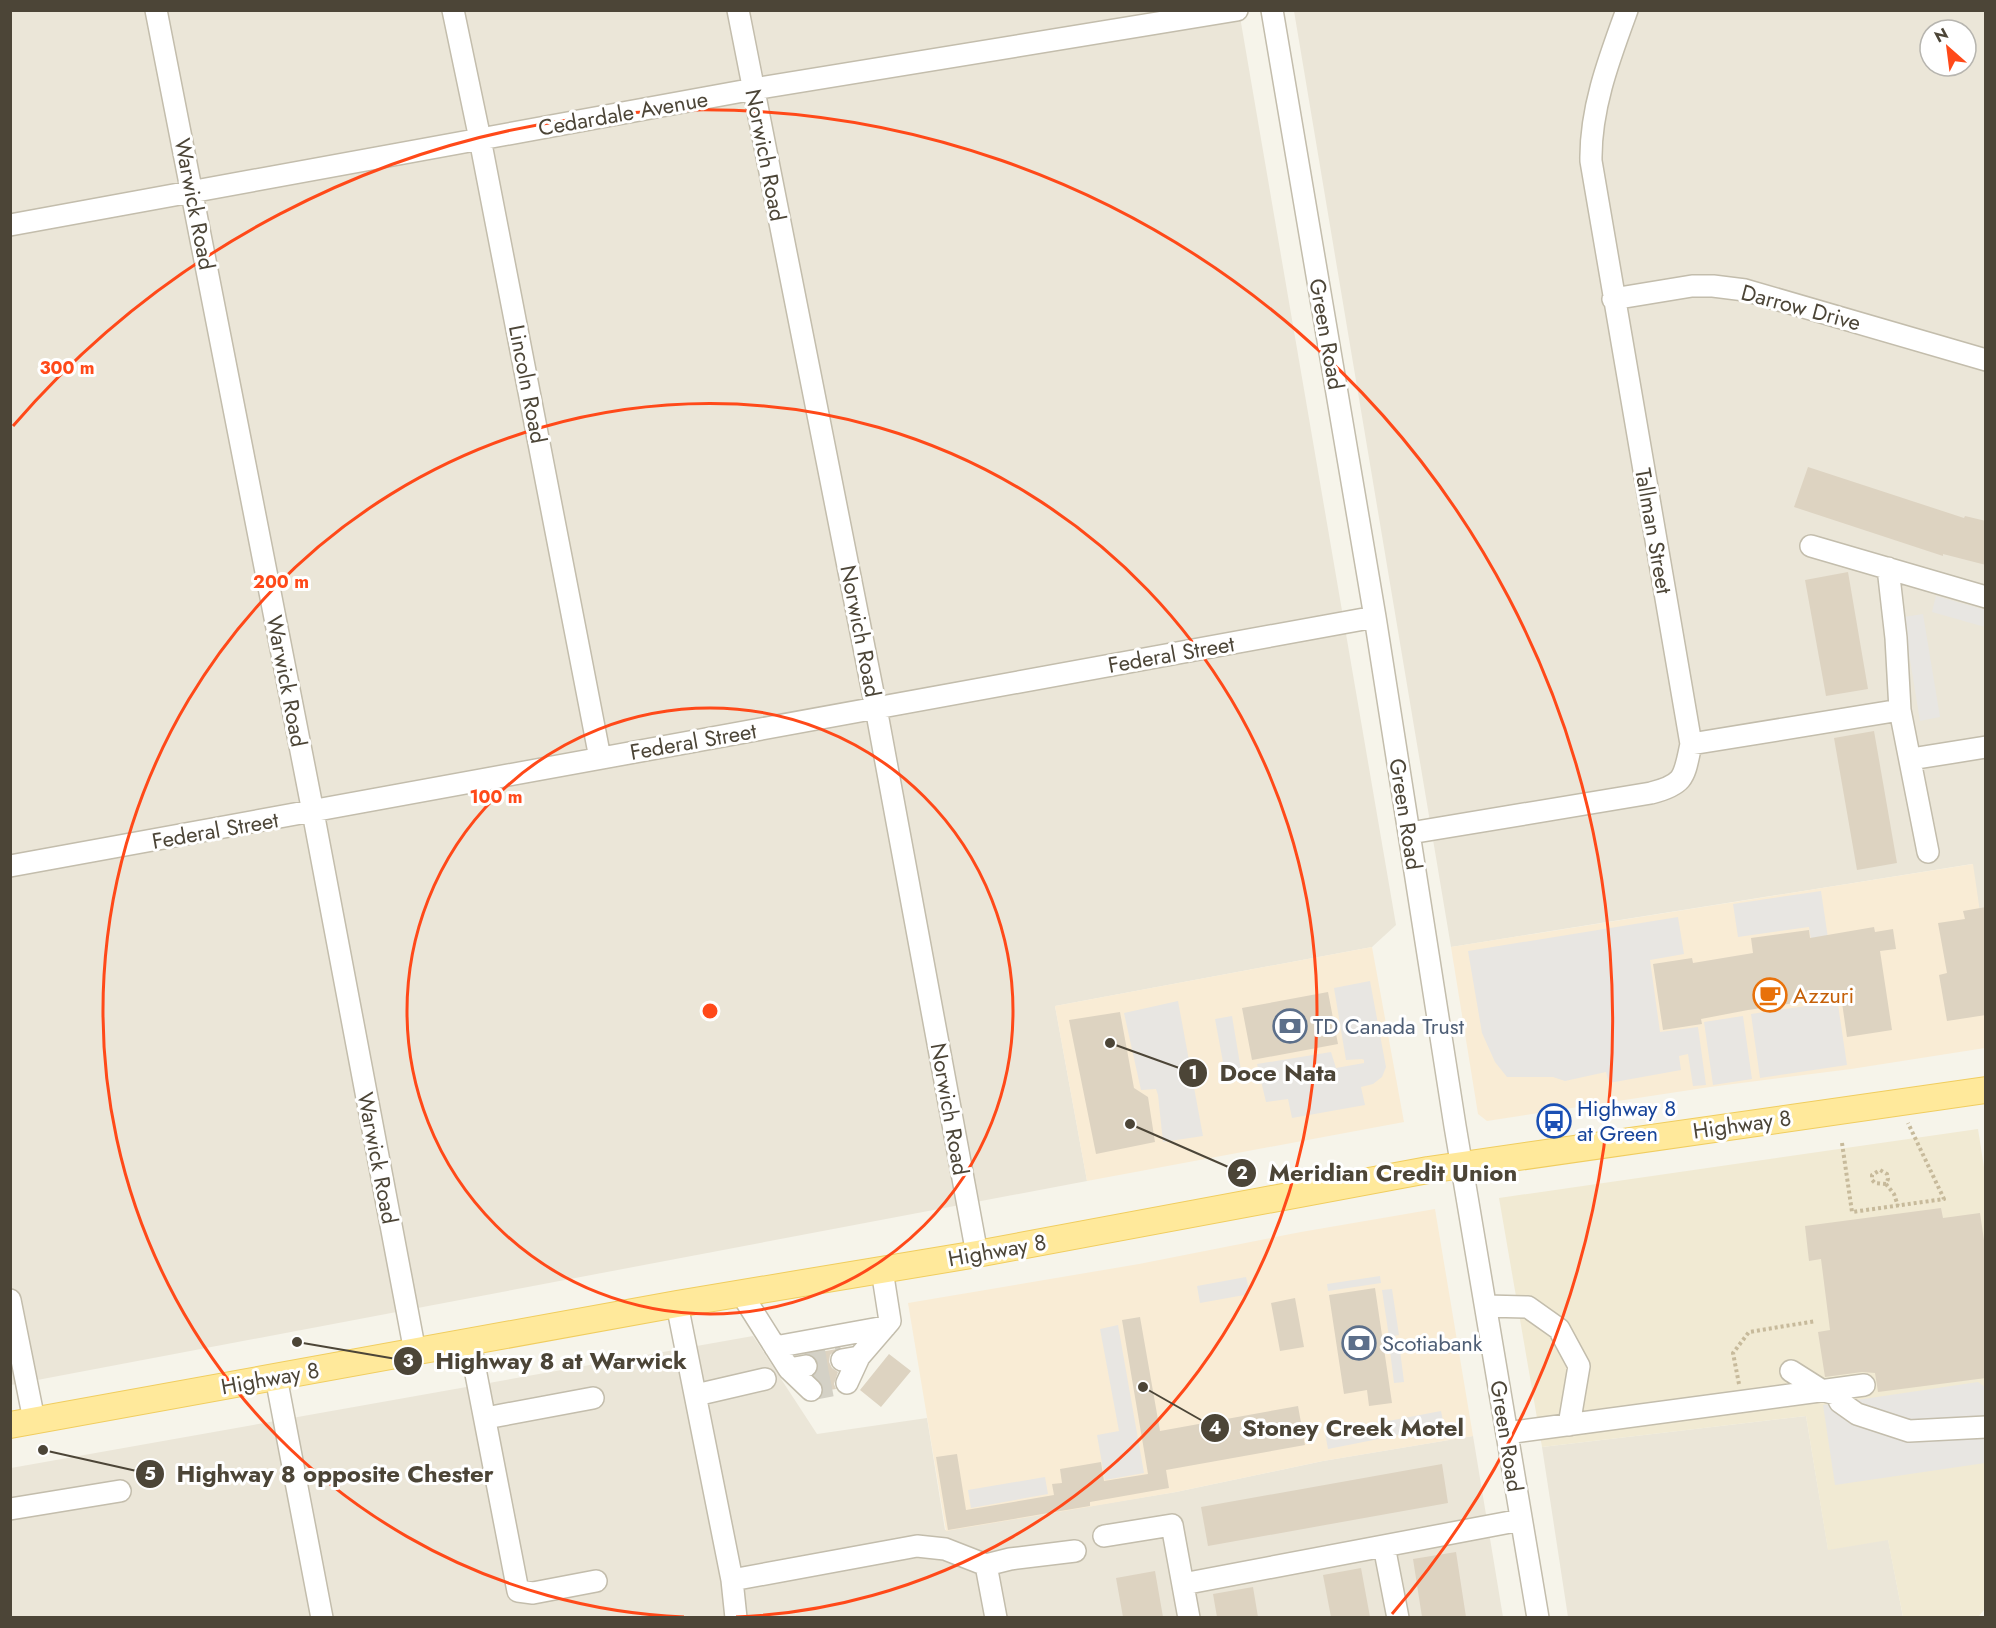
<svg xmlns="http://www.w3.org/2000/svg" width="1996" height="1628" viewBox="0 0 1996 1628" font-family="Jost,sans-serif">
	<rect width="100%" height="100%" fill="#f6f4ea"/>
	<!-- residential -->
	<path fill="#ebe6d8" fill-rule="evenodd" d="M11,11H1239L1396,925L1372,947L1055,1006L1087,1181L11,1385Z
		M1294,11H1985V947L1972,864L1451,947ZM1930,30H1966V66H1930Z
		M753,1336L817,1434L927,1418L945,1530L1176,1492L1323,1461L1473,1436L1503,1617L11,1618V1468Z
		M1806,1416L1828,1549L1888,1539L1903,1617H1568L1542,1447Z"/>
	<!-- commercial -->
	<path fill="#f9ecd5" d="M1973,864L1985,947V1048L1851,1069L1710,1087L1487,1121L1478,1114L1451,947Z
		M1372,947L1404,1122L1087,1181L1055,1006Z
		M1435,1209L1473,1436L1323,1461L1176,1492L946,1531L908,1303L1139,1264L1301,1232Z"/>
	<!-- education -->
	<path fill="#f1ead3" d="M1978,1129L1986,1180L1985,1609L1978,1617H1903L1888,1540L1828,1550L1806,1416L1542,1447L1499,1198Z"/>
	<!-- parking -->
	<path fill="#e8e6e2" d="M1936,596L1985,610V627L1932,612Z
		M1923,614L1940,717L1920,721L1903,617Z
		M1821,891L1847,1065L1760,1078L1751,1014L1827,1003L1823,974H1816L1809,927L1738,937L1733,904Z
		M1678,917L1684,954L1650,960L1660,1032L1698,1027L1706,1085L1693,1086L1688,1054L1679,1056L1681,1070L1609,1083L1606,1072L1565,1081L1553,1077H1507L1495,1062L1482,1033L1468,951Z
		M1370,981L1386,1067L1382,1077L1373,1084L1361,1087L1365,1105L1292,1118L1288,1099L1266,1102L1257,1064L1331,1052L1336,1068L1364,1063V1060L1362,1059L1346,1060L1334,988Z
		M1178,1001L1203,1136L1163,1142L1158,1095L1156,1089L1141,1090L1124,1013Z
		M1232,1016L1241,1070L1225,1073L1215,1019Z
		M1743,1016L1752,1079L1713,1085L1704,1022Z
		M1380,1276L1381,1283L1328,1291L1327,1284Z
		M1246,1277L1250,1294L1200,1303L1197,1286Z
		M1392,1289L1399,1335L1389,1337L1382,1290Z
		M1118,1325L1144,1473L1105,1480L1097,1435L1119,1431L1100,1329Z
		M1399,1342L1404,1382L1394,1383L1389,1343Z
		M1978,1382L1985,1387V1463L1835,1485L1823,1405Z
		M1441,1411L1444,1426L1328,1449L1325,1433Z
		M1045,1477L1048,1494L971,1508L968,1490Z"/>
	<!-- building -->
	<path fill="#ddd3c1" d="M1808,467L1964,518L1965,516L1986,521V565L1943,554V556L1794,507Z
		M1848,572L1868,689L1826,696L1805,580Z
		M1874,731L1897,863L1857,870L1834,738Z
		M1986,907V1015L1947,1021L1939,975L1947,973L1938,923L1965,919L1963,911Z
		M1874,927L1875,932L1893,929L1896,949L1880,951L1892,1030L1847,1037L1841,996L1748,1010L1701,1019L1702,1024L1663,1030L1653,964L1692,958L1693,963L1753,953L1751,938L1809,930L1810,938Z
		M1328,992L1338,1044L1252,1060L1242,1008Z
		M1120,1012L1134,1088L1148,1097L1155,1142L1096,1154L1069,1020Z
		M1941,1208L1943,1218L1980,1213L1986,1254V1378L1878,1392L1875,1373L1862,1372L1825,1377L1818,1332L1830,1330L1821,1259L1809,1261L1805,1226Z
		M1375,1288L1392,1403L1369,1406L1367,1390L1344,1394L1329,1295Z
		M1295,1298L1304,1347L1280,1351L1271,1303Z
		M1140,1317L1160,1431L1298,1406L1305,1445L1166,1470L1169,1488L1090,1502V1506L948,1530L936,1457L957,1454L966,1510L1054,1495L1052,1484L1062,1483L1060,1469L1101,1462L1104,1481L1148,1474L1122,1320Z
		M837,1349L830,1355L829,1362L832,1368L838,1372L834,1384L836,1389L823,1391V1386L814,1376L818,1370V1363L815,1357L809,1354Z
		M889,1354L911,1371L881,1407L860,1390Z
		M1442,1464L1448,1503L1208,1546L1201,1507Z
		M1456,1552L1466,1617H1422L1413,1559Z
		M1361,1568L1370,1617H1331L1323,1575Z
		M1155,1571L1163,1617H1123L1116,1578Z
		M1253,1587L1258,1617H1217L1213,1594Z"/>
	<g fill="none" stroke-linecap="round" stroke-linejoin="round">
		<!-- minor-tunnel -->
		<path stroke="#d4d1c6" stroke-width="21" stroke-dasharray="21 10" stroke-linecap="butt" d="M805,1357L841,1351
			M808,1375L844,1369
			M811,1390L847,1383"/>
		<defs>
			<path id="minor" d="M156,10L313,812L415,1352
				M453,10L480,139L600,758
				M738,10L876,708L977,1254
				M1272,10L1375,617L1455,1126L1538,1618
				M10,225L754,89L1237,10
				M1613,299L1692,286H1713L1745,290L1986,360
				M1811,546L1986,597
				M1888,568L1896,638L1900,710L1928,852
				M1691,744L1900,710
				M1911,759L1986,747
				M1410,833L1651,793C1686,784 1684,776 1691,744L1591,161C1590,109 1609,59 1627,10
				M10,866L1375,617
				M741,1293L789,1369L806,1366
				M10,1300L34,1420
				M677,1304L732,1580L736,1618
				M1486,1306L1528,1307L1559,1329L1579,1366L1569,1425
				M470,1343L518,1591L533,1593L596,1581
				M775,1347L885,1327
				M842,1360L859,1357L890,1321L882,1270
				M789,1369L811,1390
				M1791,1371L1821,1390L1836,1394L1840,1402L1857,1414L1909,1431L1986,1427
				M276,1377L322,1618
				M847,1383L859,1357
				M696,1395L765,1379
				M486,1418L593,1398
				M1507,1433L1864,1385
				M10,1509L120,1491
				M1104,1536L1172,1525L1189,1618
				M1384,1546L1398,1618
				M986,1565L1010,1559L1075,1551
				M732,1580L917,1546L945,1549L986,1565L996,1618
				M1183,1584L1521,1520"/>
			<path id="major" d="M10,1425L677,1304L977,1254L1428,1170L1986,1090"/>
		</defs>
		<!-- minor casing -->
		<use href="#minor" stroke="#c3bdac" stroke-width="24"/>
		<!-- major casing -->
		<use href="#major" stroke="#f0cd5f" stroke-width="28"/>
		<!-- path -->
		<path stroke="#c7ba9b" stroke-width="4" stroke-dasharray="3 3" stroke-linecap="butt" d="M1842,1143L1852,1212L1944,1199L1908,1123
			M1886,1184L1875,1183L1872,1180V1175L1880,1170L1887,1174L1888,1179L1886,1184L1894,1194L1898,1206
			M1739,1384L1733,1353L1749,1332L1816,1321"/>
		<!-- minor -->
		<use href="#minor" stroke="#fff" stroke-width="21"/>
		<!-- major -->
		<use href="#major" stroke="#ffe99b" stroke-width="26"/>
	</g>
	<!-- distance rings -->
	<g fill="none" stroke="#ff4919" stroke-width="3">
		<circle cx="710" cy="1011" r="303"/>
		<path d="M684 1617A607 607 0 1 1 736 1617"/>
		<path d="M13 426A910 910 0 1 1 1392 1614"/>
	</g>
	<!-- icons -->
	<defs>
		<symbol id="cafe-ring" viewBox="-11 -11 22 22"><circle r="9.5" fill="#fff" stroke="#e8710a" stroke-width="1.5"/><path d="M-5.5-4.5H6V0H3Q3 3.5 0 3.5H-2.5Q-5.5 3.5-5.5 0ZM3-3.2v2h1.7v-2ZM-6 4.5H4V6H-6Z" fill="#e8710a"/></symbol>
		<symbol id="bank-ring" viewBox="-11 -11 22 22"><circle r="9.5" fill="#fff" stroke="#5c6f8a" stroke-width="1.5"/><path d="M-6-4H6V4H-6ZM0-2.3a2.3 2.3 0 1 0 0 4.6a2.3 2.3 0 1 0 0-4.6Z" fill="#5c6f8a"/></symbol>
		<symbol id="bus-ring" viewBox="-11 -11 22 22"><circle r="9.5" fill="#fff" stroke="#1a4fb4" stroke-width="1.5"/><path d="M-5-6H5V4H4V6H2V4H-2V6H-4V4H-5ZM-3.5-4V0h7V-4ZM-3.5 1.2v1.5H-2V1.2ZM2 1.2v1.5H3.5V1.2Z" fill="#1a4fb4"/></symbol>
	</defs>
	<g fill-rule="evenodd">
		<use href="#cafe-ring" x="1751" y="976" width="38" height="38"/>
		<use href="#bank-ring" x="1271" y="1007" width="38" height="38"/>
		<use href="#bus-ring" x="1535" y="1102" width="38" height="38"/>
		<use href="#bank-ring" x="1340" y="1324" width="38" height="38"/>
	</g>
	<g text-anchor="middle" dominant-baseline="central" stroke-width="6" stroke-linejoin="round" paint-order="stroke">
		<!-- street labels -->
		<g font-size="22" fill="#4c4537" stroke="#fff">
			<text transform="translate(623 113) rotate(-10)">Cedardale Avenue</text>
			<text transform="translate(766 155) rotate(79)">Norwich Road</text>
			<text transform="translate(195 204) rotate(79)">Warwick Road</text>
			<text transform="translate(1801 307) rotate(15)">Darrow Drive</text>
			<text transform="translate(1327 334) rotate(80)">Green Road</text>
			<text transform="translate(528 384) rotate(79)">Lincoln Road</text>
			<text transform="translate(1654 531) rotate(80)">Tallman Street</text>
			<text transform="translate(861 631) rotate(79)">Norwich Road</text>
			<text transform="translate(1171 654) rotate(-10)">Federal Street</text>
			<text transform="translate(287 681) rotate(79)">Warwick Road</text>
			<text transform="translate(693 741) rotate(-10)">Federal Street</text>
			<text transform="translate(1406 814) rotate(81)">Green Road</text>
			<text transform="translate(215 830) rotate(-10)">Federal Street</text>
			<text transform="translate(950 1109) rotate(80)">Norwich Road</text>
			<text transform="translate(1742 1124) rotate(-8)">Highway 8</text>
			<text transform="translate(378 1158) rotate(79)">Warwick Road</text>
			<text transform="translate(997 1250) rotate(-10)">Highway 8</text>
			<text transform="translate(270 1378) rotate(-10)">Highway 8</text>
			<text transform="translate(1507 1436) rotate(81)">Green Road</text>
		</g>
		<!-- food labels -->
		<g font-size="22" fill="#c56008" stroke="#fff" text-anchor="start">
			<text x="1793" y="995">Azzuri</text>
		</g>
		<!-- service labels -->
		<g font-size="22" fill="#4e5e75" stroke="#fff" text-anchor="start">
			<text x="1313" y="1026">TD Canada Trust</text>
			<text x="1382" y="1343">Scotiabank</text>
		</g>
		<!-- transit labels -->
		<g font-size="22" fill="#164399" stroke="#fff" text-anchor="start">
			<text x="1577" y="1108">Highway 8<tspan x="1577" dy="25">at Green</tspan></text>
		</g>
	</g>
	<circle cx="710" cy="1011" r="9" fill="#ff4919" stroke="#fff" stroke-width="3"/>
	<g font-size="18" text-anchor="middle" font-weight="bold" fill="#ff4919" stroke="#fff" stroke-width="6" stroke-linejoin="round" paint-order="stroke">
		<text x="67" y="374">300 m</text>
		<text x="281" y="588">200 m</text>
		<text x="496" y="803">100 m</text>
	</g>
	<!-- callouts -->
	<path fill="none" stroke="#4c4537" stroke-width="2" d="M1110 1043L1193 1073M1130 1124L1242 1173M297 1342L408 1361M1143 1387L1215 1428M43 1450L150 1474"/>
	<g fill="#4c4537" stroke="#fff" stroke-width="2">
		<circle cx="1110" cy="1043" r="6"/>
		<circle cx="1130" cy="1124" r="6"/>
		<circle cx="297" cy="1342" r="6"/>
		<circle cx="1143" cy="1387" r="6"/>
		<circle cx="43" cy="1450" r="6"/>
		<circle cx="1193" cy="1073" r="15"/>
		<circle cx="1242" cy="1173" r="15"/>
		<circle cx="408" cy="1361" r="15"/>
		<circle cx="1215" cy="1428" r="15"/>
		<circle cx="150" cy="1474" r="15"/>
	</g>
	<g font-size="18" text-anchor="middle" font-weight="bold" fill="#fff">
		<text x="1193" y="1079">1</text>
		<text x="1242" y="1179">2</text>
		<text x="408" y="1367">3</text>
		<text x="1215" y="1434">4</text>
		<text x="150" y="1480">5</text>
	</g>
	<g font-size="24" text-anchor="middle" font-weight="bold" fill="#4c4537" stroke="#fff" stroke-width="6" stroke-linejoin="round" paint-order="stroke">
		<text x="1278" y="1081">Doce Nata</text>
		<text x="1393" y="1181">Meridian Credit Union</text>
		<text x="561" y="1369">Highway 8 at Warwick</text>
		<text x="1353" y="1436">Stoney Creek Motel</text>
		<text x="335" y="1482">Highway 8 opposite Chester</text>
	</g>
	<!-- border -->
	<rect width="1996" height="1628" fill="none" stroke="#4c4537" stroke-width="24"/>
	<!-- north arrow -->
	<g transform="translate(1948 48) rotate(332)"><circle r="28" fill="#ffffff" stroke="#b7b5af" stroke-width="1.5"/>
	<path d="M0-4.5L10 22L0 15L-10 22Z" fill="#ff4919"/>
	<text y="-9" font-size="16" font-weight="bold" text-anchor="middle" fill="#4c4537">N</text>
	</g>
</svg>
